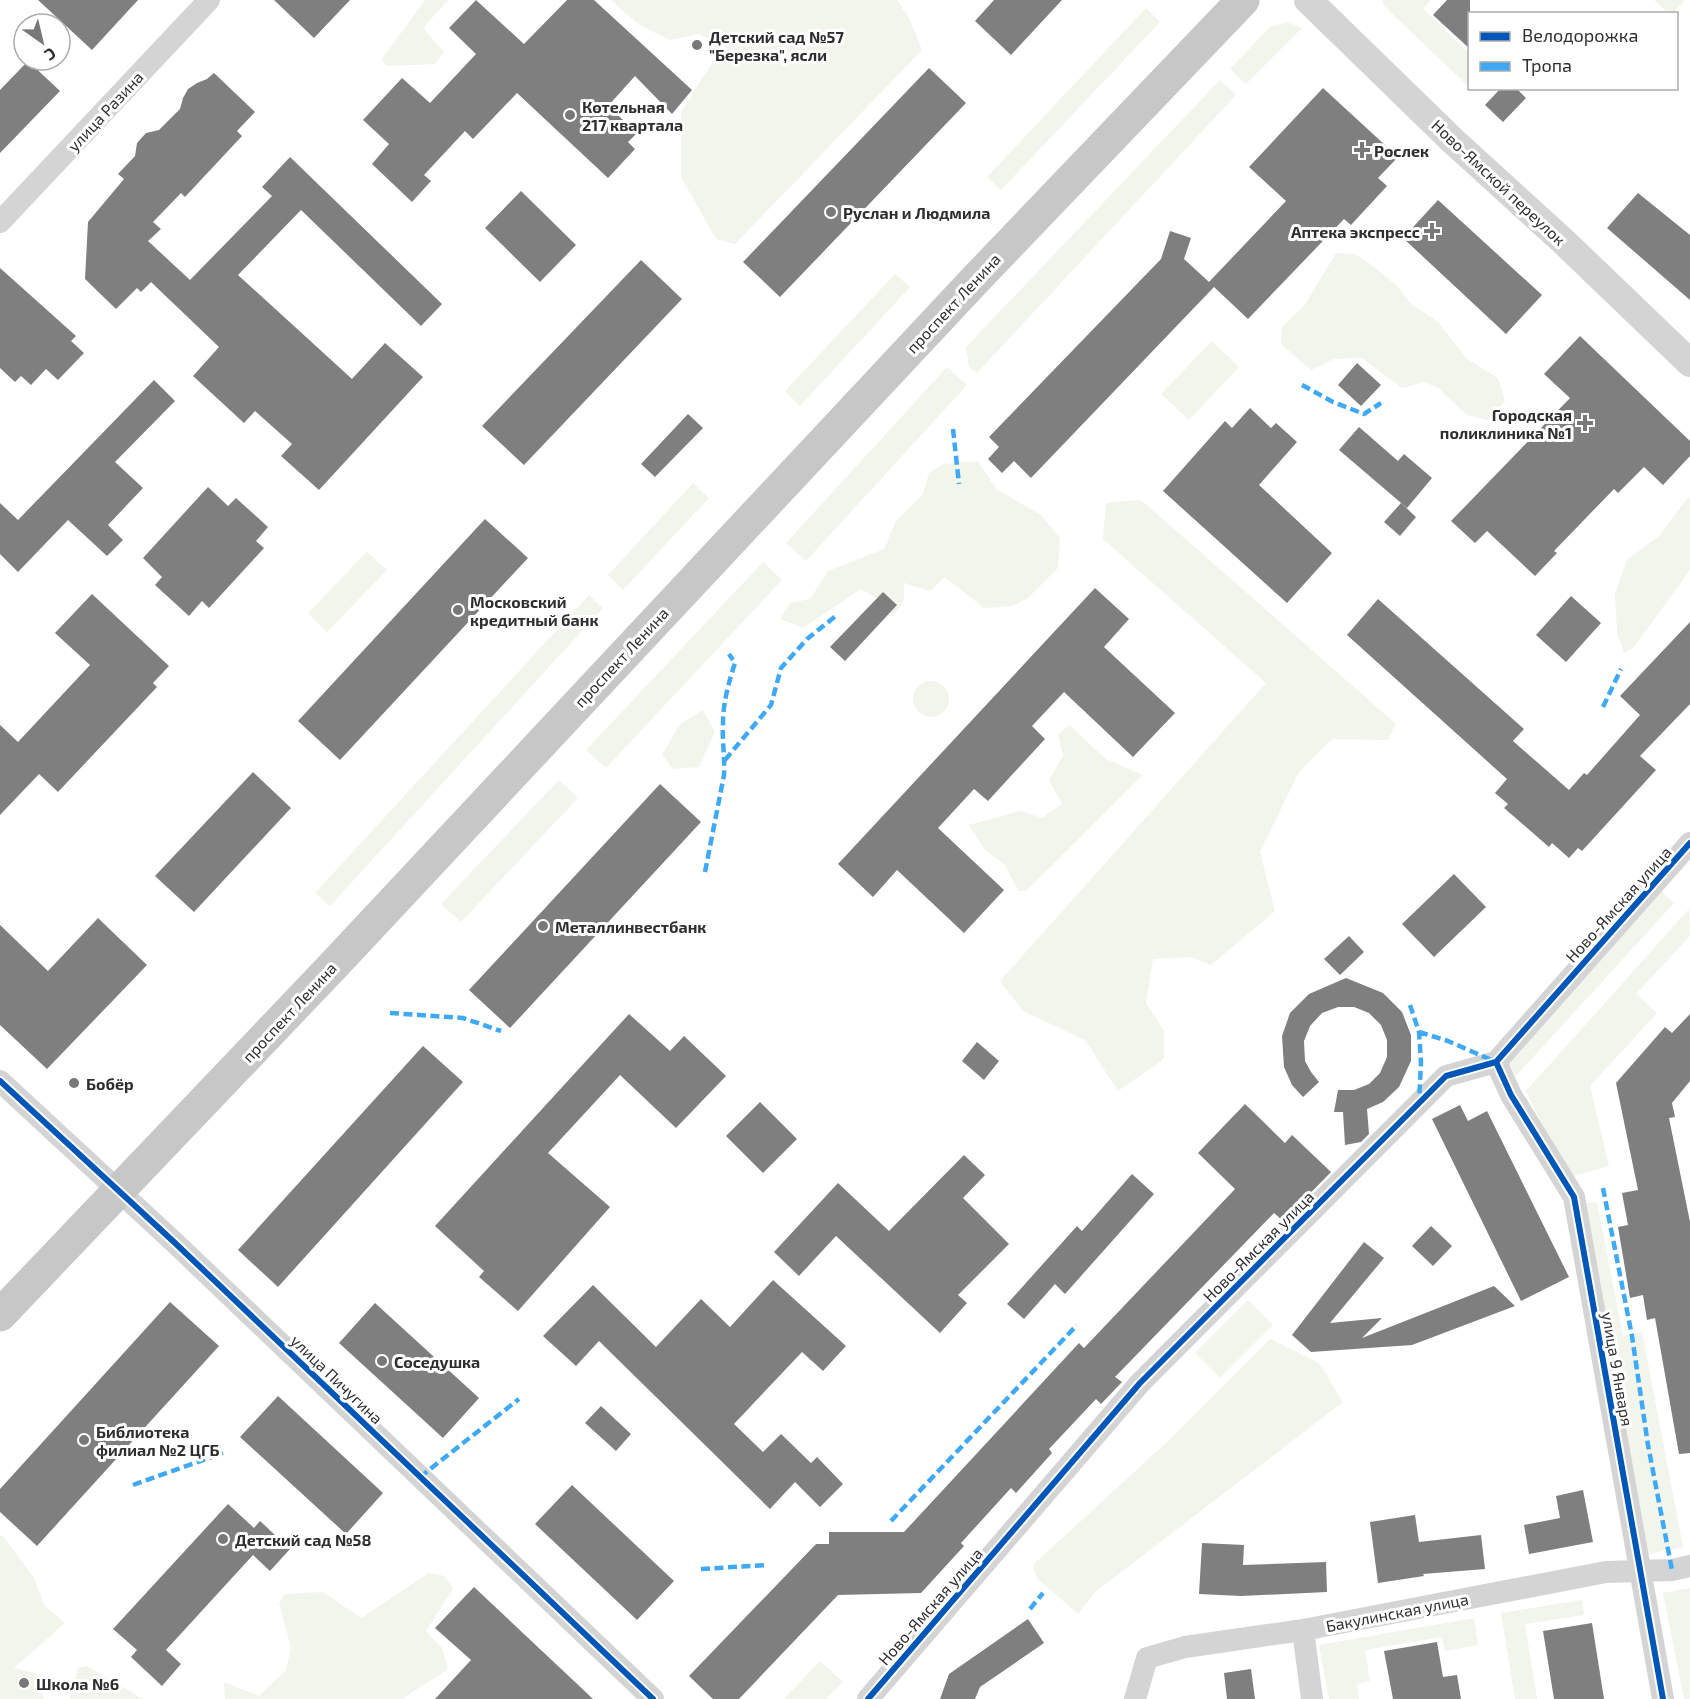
<svg xmlns="http://www.w3.org/2000/svg" width="1690" height="1699" viewBox="0 0 1690 1699" font-family="'Exo 2',sans-serif">
	<rect width="100%" height="100%" fill="#fff"/>
	<!-- green -->
	<path fill="#f1f5ec" d="M425,0H448L423,28L444,52L435,64L386,66L382,59Z
		M611,0H897L910,20L922,50L735,244L716,239L681,177V112L715,58L712,40L699,34L670,40L639,25Z
		M1383,0H1431L1423,9L1469,53V87L1383,5Z
		M1654,0H1685L1673,13L1669,14Z
		M1146,8L1160,22L1001,190L987,177Z
		M1287,22L1302,28L1246,84L1230,69L1270,27Z
		M1220,80L1236,95L977,373L969,367L966,347Z
		M1336,253L1355,254L1369,263L1397,286L1411,304L1438,322L1467,359L1498,378L1505,401L1488,420L1467,415L1438,388L1424,382L1402,388L1362,358L1334,359L1311,370L1281,344L1282,327L1304,306Z
		M895,274L910,287L800,406L785,391Z
		M1212,341L1239,367L1189,420L1161,394Z
		M947,367L967,385L806,561L786,543Z
		M978,461L996,489L1041,515L1060,538L1058,568L1028,598L1012,606L984,608L945,577L930,591L904,583V600L893,617L880,600L861,589L803,628L780,619L790,603L810,599L828,571L884,549L896,521L923,494L929,473L943,464Z
		M693,483L709,498L623,590L608,575Z
		M1690,498V570L1634,647L1624,653L1617,633L1615,593L1627,560L1659,536L1686,500Z
		M1141,500L1396,724L1388,740L1332,739L1299,772L1260,852L1275,911L1211,965L1192,957L1153,959L1146,1003L1164,1031V1059L1118,1091L1085,1040L1023,1011L1000,981L1266,683L1103,539L1106,503Z
		M367,552L387,570L327,632L308,613Z
		M763,562L782,580L606,768L586,750Z
		M589,595L603,608L330,906L315,893Z
		M913 699a18 18 0 1 1 36 0a18 18 0 1 1-36 0Z
		M703,710L715,732L699,767L673,769L662,755L680,724Z
		M1069,725L1106,759L1143,775L1026,891H1018L1005,865L984,849L969,825L1021,811L1042,818L1062,804L1049,780L1063,756L1058,734Z
		M559,780L578,798L461,922L441,904Z
		M1661,891L1674,903L1516,1076L1503,1064Z
		M1689,909L1690,936L1636,994L1657,1013L1590,1086L1609,1166L1568,1178L1526,1091Z
		M1597,1202L1623,1336L1642,1332L1683,1547L1648,1554L1582,1204Z
		M1248,1300L1273,1325L1220,1378L1195,1353Z
		M1270,1339L1319,1363L1343,1402L1095,1592L1078,1614L1037,1578L1033,1565L1168,1441Z
		M0,1535L4,1537L34,1578L44,1605L65,1623L14,1668L35,1673L44,1699H0Z
		M429,1573L445,1576L453,1589L426,1631L442,1648L448,1669L402,1699H225L224,1682L259,1696L286,1670L291,1648L279,1603L285,1594L323,1592L361,1618Z
		M1690,1588V1699H1684L1663,1593Z
		M1582,1600L1584,1615L1525,1624L1537,1699H1515L1501,1613Z
		M1474,1618L1478,1645L1445,1651L1442,1637L1365,1650L1370,1681L1357,1684L1359,1699H1329L1319,1645Z
		M820,1661L843,1682L826,1699H784Z
		M87,1666L143,1699H70L78,1668Z"/>
	<!-- building -->
	<path fill="#7f7f7f" d="M38,0H138L92,50Z
		M274,0H350L314,38Z
		M476,0L524,44L567,0H594L692,90L672,114L635,76L608,106L637,133L628,142L635,149L608,178L517,93L473,139L465,131L424,175L431,181L412,202L372,164L389,144L363,120L402,78L430,103L476,54L449,28Z
		M994,0H1062L1011,55L975,21Z
		M1447,0H1470V49L1433,15Z
		M28,61L60,91L0,153V90Z
		M929,68L966,103L780,297L743,262Z
		M214,73L255,112L237,131L242,136L185,197L181,193L153,222L161,229L148,241L190,280L272,196L262,187L290,157L442,304L421,326L301,210L238,275L352,379L385,343L423,377L319,490L281,456L292,444L255,411L244,423L193,376L219,347L151,282L141,292L137,288L116,309L85,279L88,222L124,179L118,174L135,156L137,143L146,133L159,130L180,109L183,98L188,89L197,83L207,79Z
		M1323,88L1398,157L1378,178L1387,186L1351,225L1344,219L1248,319L1214,287L1031,478L1014,461L1002,473L988,459L999,447L989,437L1161,259L1170,231L1191,238L1184,259L1209,282L1286,201L1249,167Z
		M1501,88H1516L1526,98L1503,122L1485,105Z
		M521,191L576,245L540,282L485,228Z
		M1638,193L1690,235V300L1607,228Z
		M1438,200L1542,295L1506,334L1403,238Z
		M641,260L682,299L524,465L482,426Z
		M0,268L76,336L71,341L84,353L58,380L46,369L31,385L21,376L15,382L0,368Z
		M1580,336L1690,441V456L1663,485L1644,467L1618,493L1614,489L1554,551L1557,553L1535,576L1487,531L1475,543L1451,521L1570,398L1544,374Z
		M1357,363L1381,385L1361,406L1338,385Z
		M154,380L175,401L115,462L143,488L108,525L123,540L107,556L68,520L18,572L0,554V503L18,520Z
		M1250,408L1271,428L1276,423L1297,442L1259,485L1332,553L1287,603L1163,491L1225,421L1232,428Z
		M688,414L703,428L655,477L641,464Z
		M1359,427L1398,461L1404,454L1432,478L1407,508L1339,450Z
		M208,487L228,506L236,498L268,527L256,541L264,548L209,608L202,601L189,616L155,585L162,577L143,558Z
		M1401,503L1416,517L1400,536L1384,522Z
		M485,519L528,558L340,760L298,721Z
		M1095,588L1129,619L1104,647L1175,713L1133,757L1064,692L1032,726L1045,739L988,801L974,789L938,828L1004,890L964,933L897,870L873,897L838,864Z
		M883,592L897,605L845,661L830,647Z
		M92,594L169,666L153,683L157,687L58,792L39,774L0,815V725L18,742L90,665L55,633Z
		M1571,596L1601,623L1566,662L1536,635Z
		M1378,599L1524,729L1513,741L1569,790L1584,773L1587,775L1640,715L1620,696L1690,622V704L1640,756L1656,770L1582,851L1578,848L1569,858L1552,843L1549,847L1504,808L1508,804L1495,793L1507,779L1347,635Z
		M253,772L291,808L194,912L155,876Z
		M660,784L701,822L510,1028L469,990Z
		M1454,874L1486,907L1434,957L1402,924Z
		M98,918L147,965L47,1069L0,1025V925L48,971Z
		M1349,936L1364,952L1340,975L1324,959Z
		M1346,978L1383,993L1402,1012L1411,1035V1061L1399,1087L1383,1102L1367,1109L1369,1134L1361,1142L1345,1145L1343,1112H1334L1338,1090H1354L1369,1084L1380,1073L1387,1057V1040L1381,1025L1369,1013L1354,1007H1338L1322,1013L1310,1026L1304,1041L1305,1061L1311,1072L1319,1082L1303,1097L1292,1085L1284,1067L1282,1036L1290,1013L1309,994Z
		M629,1014L670,1051L684,1036L726,1076L676,1128L620,1075L548,1153L610,1207L518,1311L479,1277L484,1271L435,1226Z
		M1690,1014V1081L1672,1103L1675,1117L1669,1118L1690,1222V1453L1679,1454L1655,1318L1647,1320L1643,1295L1630,1298L1618,1227L1628,1225L1622,1193L1638,1190L1616,1083L1665,1027L1672,1033Z
		M977,1042L999,1061L984,1080L962,1061Z
		M423,1046L463,1082L278,1287L238,1250Z
		M760,1102L797,1139L763,1173L726,1136Z
		M1245,1104L1285,1143L1292,1135L1331,1172L1283,1221L1274,1213L1115,1377L1122,1382L1101,1404L1096,1399L1049,1449L1052,1453L1016,1493L1011,1488L961,1543L964,1546L921,1593L838,1595L739,1699H713L689,1676L816,1544H829V1532H904L1079,1343L1084,1348L1235,1189L1198,1153Z
		M1460,1105L1468,1121L1487,1111L1569,1277L1521,1301L1432,1119Z
		M964,1155L985,1175L963,1198L1009,1244L958,1295L967,1303L940,1333L836,1236L799,1276L774,1252L838,1183L889,1231Z
		M1132,1174L1154,1194L1065,1294L1055,1284L1024,1319L1007,1304L1077,1226L1082,1231Z
		M1431,1226L1452,1246L1433,1266L1412,1246Z
		M1364,1242L1384,1258L1330,1323L1382,1318L1362,1338L1494,1286L1515,1306L1412,1345L1311,1352L1292,1335Z
		M773,1280L846,1346L823,1371L802,1352L734,1424L763,1452L781,1434L811,1463L817,1457L843,1484L820,1507L795,1482L770,1509L599,1341L576,1366L543,1336L593,1285L656,1347L701,1299L730,1327Z
		M170,1302L219,1346L37,1546L0,1512V1489Z
		M375,1303L479,1398L443,1438L339,1343Z
		M278,1396L383,1493L346,1534L240,1437Z
		M601,1406L631,1434L616,1451L585,1423Z
		M572,1485L674,1581L637,1620L535,1524Z
		M1583,1490L1593,1542L1529,1554L1524,1525L1560,1518L1556,1496Z
		M228,1504L254,1528L260,1521L290,1549L270,1571L253,1555L166,1650L181,1664L162,1686L131,1657L137,1650L113,1629Z
		M1415,1515L1419,1542L1481,1535L1485,1569L1423,1574L1424,1576L1378,1583L1370,1522Z
		M1202,1543L1244,1545L1243,1565L1326,1562L1327,1592L1241,1596L1199,1594Z
		M474,1587L574,1681L593,1699H435L471,1660L435,1628Z
		M1028,1619L1044,1643L980,1687L975,1699H940L949,1674Z
		M1592,1623L1604,1699H1554L1543,1631Z
		M1437,1642L1443,1677L1457,1675L1461,1699H1393L1384,1651Z
		M1251,1669L1255,1699H1227L1224,1673Z"/>
	<g fill="none" stroke-linecap="round" stroke-linejoin="round">
		<!-- minor -->
		<path stroke="#d4d4d4" stroke-width="22" d="M0,222L209,0
			M1496,1062L1511,1095L1574,1197L1663,1699
			M0,1081L174,1242L653,1699
			M1303,1630L1312,1699
			M868,1699L1140,1383L1446,1076L1496,1062L1690,843
			M1135,1699L1147,1658L1185,1647L1303,1630L1606,1572L1672,1570L1690,1566"/>
		<!-- tertiary -->
		<path stroke="#d4d4d4" stroke-width="28" d="M1308,0L1452,140L1564,242L1690,363"/>
		<!-- primary -->
		<path stroke="#c7c7c7" stroke-width="33" d="M0,1315L331,968L975,280L1243,0"/>
		<!-- quiet -->
		<path stroke="#3fa9f5" stroke-width="4.5" stroke-dasharray="9 4.5" stroke-linecap="butt" d="M1302,385L1333,402L1364,414L1381,403
			M953,429L959,484
			M1603,707L1621,669
			M725,760L771,705L781,668L807,639L837,615
			M705,872L724,775C725,758 722,741 723,723C723,703 729,681 735,663L729,654
			M1410,1005L1419,1032L1421,1062L1419,1103
			M390,1013L463,1018L501,1031
			M1419,1032L1448,1041L1496,1062
			M1603,1188L1632,1336L1648,1445L1672,1570
			M420,1477L519,1399
			M133,1485L223,1453
			M891,1521L1077,1325
			M701,1569L767,1565
			M1030,1609L1043,1593"/>
		<defs>
			<path id="cycleway" d="M1496,1062L1511,1095L1574,1197L1663,1699
				M0,1081L174,1242L653,1699
				M868,1699L1140,1383L1446,1076L1496,1062L1690,843"/>
		</defs>
		<!-- cycleway casing -->
		<use href="#cycleway" stroke="#fff" stroke-width="10"/>
		<!-- cycleway -->
		<use href="#cycleway" stroke="#0057b8" stroke-width="6"/>
	</g>
	<!-- markers -->
	<g fill="#787878" stroke="#fff" stroke-width="2">
		<circle cx="697" cy="45" r="6"/>
		<circle cx="570" cy="115" r="6"/>
		<path d="M1359 141h6v6h6v6h-6v6h-6v-6h-6v-6h6z"/>
		<circle cx="831" cy="212" r="6"/>
		<path d="M1429 222h6v6h6v6h-6v6h-6v-6h-6v-6h6z"/>
		<path d="M1582 414h6v6h6v6h-6v6h-6v-6h-6v-6h6z"/>
		<circle cx="458" cy="610" r="6"/>
		<circle cx="543" cy="926" r="6"/>
		<circle cx="74" cy="1083" r="6"/>
		<circle cx="382" cy="1361" r="6"/>
		<circle cx="84" cy="1440" r="6"/>
		<circle cx="223" cy="1539" r="6"/>
		<circle cx="24" cy="1683" r="6"/>
	</g>
	<g text-anchor="middle" dominant-baseline="central" stroke-width="6" stroke-linejoin="round" paint-order="stroke">
		<!-- poi labels -->
		<g font-size="16" font-weight="bold" fill="#2f2f2f" stroke="#fff" text-anchor="start">
			<text x="709" y="36">Детский сад №57<tspan x="709" dy="18">"Березка", ясли</tspan></text>
			<text x="582" y="106">Котельная<tspan x="582" dy="18">217 квартала</tspan></text>
			<text x="1374" y="150">Рослек</text>
			<text x="843" y="212">Руслан и Людмила</text>
			<text x="1420" y="231" text-anchor="end">Аптека экспресс</text>
			<text x="1572" y="414" text-anchor="end">Городская<tspan x="1572" dy="18">поликлиника №1</tspan></text>
			<text x="470" y="601">Московский<tspan x="470" dy="18">кредитный банк</tspan></text>
			<text x="555" y="926">Металлинвестбанк</text>
			<text x="86" y="1083">Бобёр</text>
			<text x="394" y="1361">Соседушка</text>
			<text x="96" y="1431">Библиотека<tspan x="96" dy="18">филиал №2 ЦГБ</tspan></text>
			<text x="235" y="1539">Детский сад №58</text>
			<text x="36" y="1683">Школа №6</text>
		</g>
		<!-- street labels -->
		<g font-size="16" fill="#2f2f2f" stroke="#fff">
			<text transform="translate(105 111) rotate(-47)">улица Разина</text>
			<text transform="translate(1499 182) rotate(43)">Ново-Ямской переулок</text>
			<text transform="translate(953 303) rotate(-47)">проспект Ленина</text>
			<text transform="translate(621 657) rotate(-47)">проспект Ленина</text>
			<text transform="translate(1618 904) rotate(-48)">Ново-Ямская улица</text>
			<text transform="translate(289 1012) rotate(-47)">проспект Ленина</text>
			<text transform="translate(1258 1246) rotate(-45)">Ново-Ямская улица</text>
			<text transform="translate(1618 1369) rotate(80)">улица 9 Января</text>
			<text transform="translate(337 1379) rotate(44)">улица Пичугина</text>
			<text transform="translate(930 1606) rotate(-49)">Ново-Ямская улица</text>
			<text transform="translate(1397 1612) rotate(-11)">Бакулинская улица</text>
		</g>
	</g>
	<!-- legend -->
	<rect x="1468" y="12" width="210" height="78" fill="#ffffff" stroke="#acacac" stroke-width="1.5"/>
	<rect x="1480" y="32" width="30" height="9" fill="#0057b8" stroke="#acacac" stroke-width="1.5"/>
	<text x="1522" y="42" font-size="18" fill="#2f2f2f">Велодорожка</text>
	<rect x="1480" y="62" width="30" height="9" fill="#3fa9f5" stroke="#acacac" stroke-width="1.5"/>
	<text x="1522" y="72" font-size="18" fill="#2f2f2f">Тропа</text>
	<!-- north arrow -->
	<g transform="translate(42 42) rotate(146)"><circle r="28" fill="#ffffff" stroke="#acacac" stroke-width="1.5"/>
	<path d="M0-4.5L10 22L0 15L-10 22Z" fill="#787878"/>
	<text y="-9" font-size="16" font-weight="bold" text-anchor="middle" fill="#2f2f2f">С</text>
	</g>
</svg>
